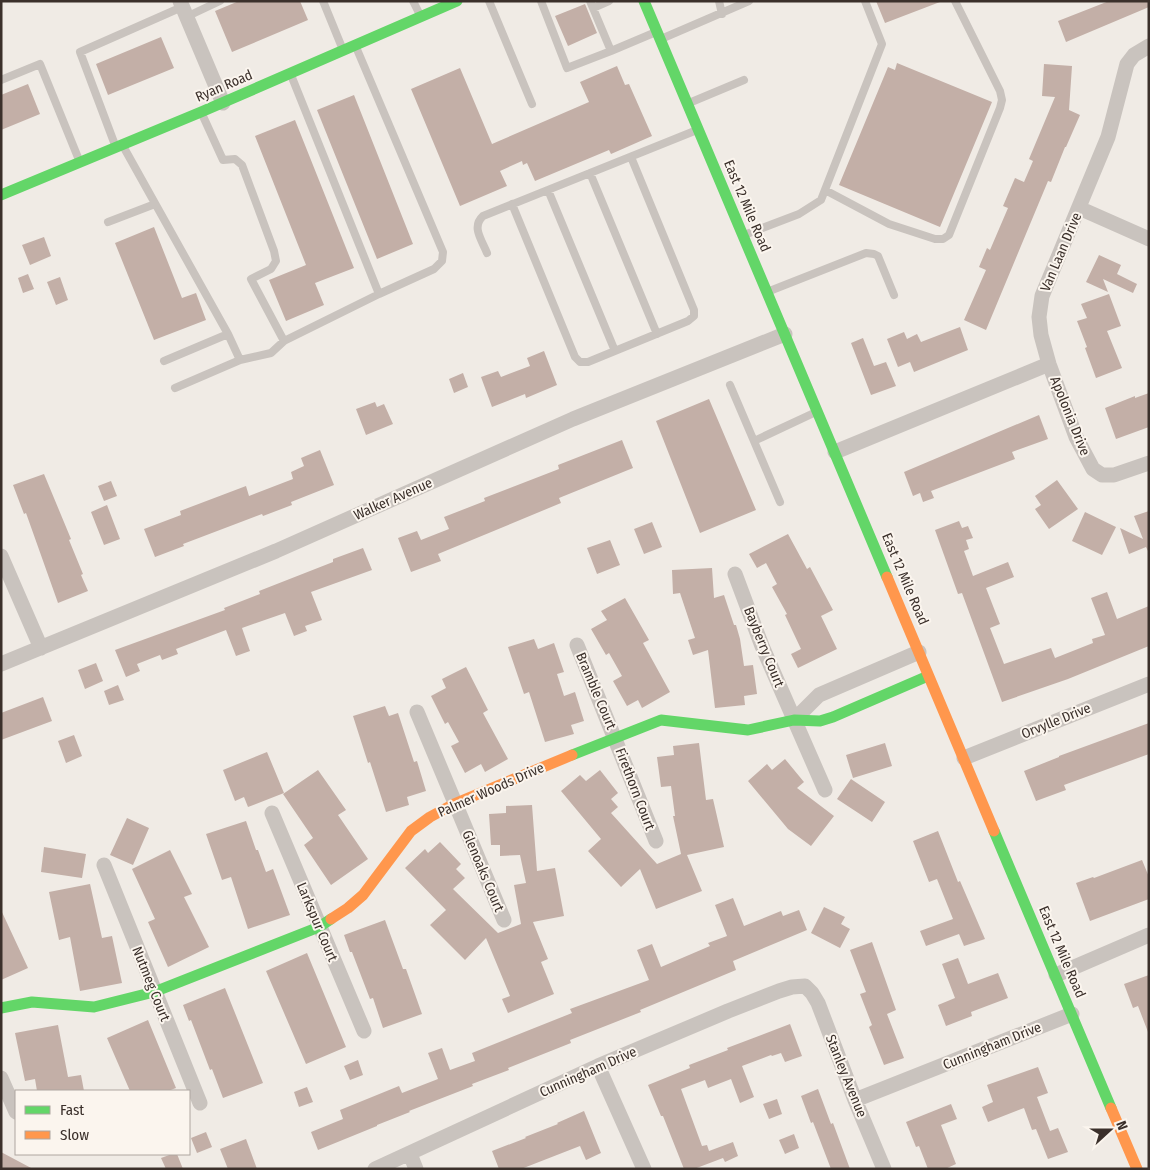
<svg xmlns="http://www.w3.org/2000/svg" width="1150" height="1170" viewBox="0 0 1150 1170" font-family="'Fira Sans Condensed',sans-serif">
	<rect width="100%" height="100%" fill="#f0ebe5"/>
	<!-- building -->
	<path fill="#c3afa7" d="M239,1H300L308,20L232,52L215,11Z
		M876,1H939L940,2L885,23Z
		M1109,1H1149V7L1066,42L1058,21Z
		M585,4L597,33L568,46L555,16Z
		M161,37L174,68L108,95L96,64Z
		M897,63L992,102L940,227L839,185L888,67L895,70Z
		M1044,64L1072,66L1069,110L1080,115L1066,147H1065L1051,182L1048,181L986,330L964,320L986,270L979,267L987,248L990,250L1008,208L1003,206L1015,178L1024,182L1033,161L1029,159L1055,97L1042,96Z
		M617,66L625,85L629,84L652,136L611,154L609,150L535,181L527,163L523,165L522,161L500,171L507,186L460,206L411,89L460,68L492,144L589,102L580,82Z
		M28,84L40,114L1,130V95Z
		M354,95L413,244L377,259L317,110Z
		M295,120L354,268L315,283L324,305L286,321L269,280L306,265L255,136Z
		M154,227L182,298L196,293L206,320L154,340L115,243Z
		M44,237L51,256L30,265L22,245Z
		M1099,255L1121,265L1117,274L1137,284L1133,293L1103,279L1108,292L1086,282Z
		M28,274L34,289L23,293L18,278Z
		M60,277L68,300L56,305L47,282Z
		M1109,294L1121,326L1107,331L1122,368L1096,378L1085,348L1087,347L1077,321L1087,318L1081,304Z
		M960,327L968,350L914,372L910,362L898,367L887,339L904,332L907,339L917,334L921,342Z
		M863,338L874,366L886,362L896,386L871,395L851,343Z
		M544,351L557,385L526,398L525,394L492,407L481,377L498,371L501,377L530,366L527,358Z
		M463,373L468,387L454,393L449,379Z
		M1149,393V427L1116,439L1105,408L1135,396V398Z
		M709,399L756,510L700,533L656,421Z
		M375,402L377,407L384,404L393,424L366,435L356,409Z
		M1039,415L1048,439L1012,452L1015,459L931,491L934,498L923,502L920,493L913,496L904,472Z
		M622,440L633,468L559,498L561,503L438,554L441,561L411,572L398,538L417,531L421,540L449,529L444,517L485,501L484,498L559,469L558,465Z
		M320,450L334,485L291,502L292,505L263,516L262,514L183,544L184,546L155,557L144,529L181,515L180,511L246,486L249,496L293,479L291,472L304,466L301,458Z
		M44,474L71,539L69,540L83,574L81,575L88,591L58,603L26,513L24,514L13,485Z
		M1057,480L1078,509L1049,529L1035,509L1041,505L1035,496Z
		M111,481L117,496L104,501L98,486Z
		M107,505L120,539L104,545L91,512Z
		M1149,511V553L1146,547L1129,554L1120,528L1143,539L1134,516Z
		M1085,512L1116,527L1102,555L1072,541Z
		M959,521L962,528L968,526L973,538L966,540L969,549L964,551L973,576L1008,562L1014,577L986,588L1000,624L990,628L1004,664L1051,648L1055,658L1093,643L1092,639L1105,635L1091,598L1107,592L1117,619L1149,606V646L1068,679L1002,702L962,593L958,594L935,530Z
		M652,522L662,547L644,554L634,529Z
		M788,534L807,569L810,567L833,610L821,616L837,649L798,668L791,654L801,649L785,615L787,614L772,587L777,584L766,563L757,568L749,554Z
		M610,540L620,565L597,574L587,548Z
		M363,548L372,570L311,592L322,620L305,626L307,631L294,636L285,613L242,628L250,651L236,656L226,630L176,649L178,654L162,660L160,655L137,664L140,671L126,677L115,650L225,610L224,608L260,594L259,591L333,562V559Z
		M712,568L714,598L724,595L734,625H736L740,639L744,666L753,665L757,694L744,696L745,705L715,708L708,650L693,655L688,640L695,638L680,593L673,594L672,570Z
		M625,598L649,640L643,643L670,692L642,708L638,700L627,706L613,681L622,676L609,653L606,655L591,629L607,620L601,611Z
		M534,639L538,649L554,643L564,672L557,674L564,696L575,692L584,721L571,725L574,734L545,742L529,692L524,694L508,647Z
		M96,663L103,681L85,689L78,670Z
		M466,667L488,710L483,713L508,759L485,772L481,764L465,773L451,746L459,742L448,722L445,724L431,696L446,688L442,679Z
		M118,685L124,700L109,705L104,691Z
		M43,697L52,721L1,740V713Z
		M385,706L389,716L398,713L414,762L417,761L426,791L407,797L409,805L386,812L370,762L368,763L353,716Z
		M1149,723V754L1064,785L1066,790L1036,801L1024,771L1059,757V756Z
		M74,735L82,756L66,763L58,741Z
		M699,743L706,800L713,799L724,847L687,855L702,891L656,909L640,869L621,887L588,851L601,839L561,791L580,775L586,781L600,770L618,793L611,799L618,807L611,813L657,864L681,854L673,816H675L671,786L661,787L657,757L674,755L673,746Z
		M885,743L892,766L853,778L846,755Z
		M267,752L284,793L248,807L244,797L235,801L223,770Z
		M785,759L804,782L797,788L834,816L811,846L788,829L748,781L767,764L772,770Z
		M318,770L346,810L338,815L368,859L331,885L304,845L313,838L283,794Z
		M851,779L885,802L872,822L837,799Z
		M532,805L537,871L555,868L564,916L533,922L548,959L541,962L554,994L508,1013L502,999L510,996L486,938L465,960L430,925L446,910L405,868L425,849L428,853L440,842L461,864L456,869L465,878L453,889L498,933L521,924L514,885L526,883L520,855L500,856V845H491L489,814L506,813V806Z
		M127,818L149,828L133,865L110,855Z
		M246,821L256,850H258L266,872L273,869L290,915L248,929L231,877L222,880L206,834Z
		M938,831L958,882L960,881L985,939L964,946L959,934L926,946L920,931L953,919L937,879L929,882L913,841Z
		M44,847L86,854L82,878L41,872Z
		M170,850L192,894L184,897L209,947L168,967L148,922L155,919L132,869Z
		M1142,860L1149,877V899L1090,921L1076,883L1093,877L1094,878Z
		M90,884L102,938L112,936L122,983L80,991L70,937L59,940L49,892Z
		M733,898L744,926L781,911L783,916L799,910L807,930L733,961L736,970L640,1010L641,1012L570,1040L571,1043L508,1068L509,1070L472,1084L473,1086L409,1111L410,1112L377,1125V1126L318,1150L311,1132L343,1119L340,1110L399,1086L402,1093L438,1079L428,1053L442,1048L450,1070L475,1061L472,1053L572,1013L570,1009L649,980L637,950L652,944L661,967L710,946L708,943L727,936L715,905Z
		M824,907L845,917L841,924L850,929L840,948L811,933Z
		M1,910L28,968L1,980Z
		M385,920L403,969H406L422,1014L383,1028L373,998L370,999L352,952H350L344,935Z
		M872,942L896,1010L887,1014L904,1058L884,1065L869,1027L872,1025L860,994L866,992L850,950Z
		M307,953L346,1047L306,1064L266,971Z
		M958,958L968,984L998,973L1008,998L971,1012L972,1016L946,1026L938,1005L955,998L942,964Z
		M1149,975V1032H1148L1138,1006L1133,1008L1124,984Z
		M225,988L263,1083L223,1098L212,1069L210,1070L191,1020L189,1021L183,1005Z
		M148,1020L176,1088L168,1091H130L107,1038Z
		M790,1024L802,1056L785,1062L781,1053L772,1056L771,1055L742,1066L754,1097L740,1103L731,1079L708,1088L705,1080L681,1089L702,1146L707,1145L709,1151L733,1142L738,1156L725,1162L723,1158L694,1169H684L663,1116H661L648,1085L690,1068L689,1065L728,1050L727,1048Z
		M58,1025L68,1077L81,1075L84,1091H37L35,1079L25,1081L15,1033Z
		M358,1060L363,1075L350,1080L344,1066Z
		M1038,1067L1048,1093L1037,1097L1050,1131L1058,1128L1068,1152L1048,1159L1036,1129L1032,1130L1024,1108L988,1122L982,1107L993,1102L987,1085Z
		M307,1087L313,1102L299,1107L294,1092Z
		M818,1089L831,1124L833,1123L850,1169H831L813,1122L811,1123L801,1096Z
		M777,1099L782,1114L769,1119L763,1104Z
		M951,1104L957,1119L941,1125L956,1164L945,1169H928L919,1146L916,1147L906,1122Z
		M584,1111L601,1153L586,1160L580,1146L521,1169H499L492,1151L526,1138L525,1137L558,1124L557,1123Z
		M206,1132L212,1147L197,1153L191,1138Z
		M794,1134L799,1148L785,1154L779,1140Z
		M246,1139L257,1169H228L220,1149Z
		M1,1152L33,1169H1Z
		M172,1154H177L183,1169H166L161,1158Z"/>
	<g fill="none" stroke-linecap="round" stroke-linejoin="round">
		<!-- lane -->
		<path stroke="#c9c3be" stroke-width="8" d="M323,1L343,50
			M413,1L420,15
			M489,1L532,104
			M541,1L567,68L611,51L590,1
			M719,1L722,14
			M593,8L609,1
			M186,17L220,1
			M661,39L749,1
			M611,51L656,32
			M291,75L379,294
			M1,80L40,64L79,160
			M689,103L744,80
			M202,114L223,160L235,159L242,165L274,251L276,261L271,269L251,279L284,341L379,294L434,269L442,261L443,252L356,47
			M115,145L80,52L182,7
			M123,146L228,334L240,360L175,388
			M590,173L657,334
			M548,190L615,351
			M825,190L889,224L935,239H943L949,235L1000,108L1002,100L1000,91L955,1
			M512,204L575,357L580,362H588L688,321L694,316V310L631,157
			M108,222L155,204
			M744,235L799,214L821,200L882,44L865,1
			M487,253C482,240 471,227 483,216L697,130
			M767,292L866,253L874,254L878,256L894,295
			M240,360L271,353L284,341
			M164,361L228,334
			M730,385L780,502
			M754,441L816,412"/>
		<!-- street -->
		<path stroke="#c9c3be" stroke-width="15" d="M180,1L223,103
			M1149,46L1134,55L1127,64L1108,137L1042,296L1039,317L1041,335L1049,364L1076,437L1093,469L1102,475H1114L1149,463
			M1079,208L1149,239
			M835,452L1049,364
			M1,556L41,648
			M735,574L762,646L825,790
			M577,645L656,841
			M1,664L276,551L573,419L785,334
			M417,712L504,920
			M794,720L819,695L919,652
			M964,758L1149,684
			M272,813L364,1031
			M104,865L200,1103
			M1056,975L1149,935
			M598,1066L644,1169
			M1,1078L16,1112
			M855,1100L1072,1014
			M410,1154L416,1169
			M375,1169L598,1066L728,1011L779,991L792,987L805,986L812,993L818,1003L855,1100L884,1169"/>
		<!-- fast -->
		<path stroke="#63d668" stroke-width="11" d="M644,1L887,577
			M1,195L201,112L457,1
			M572,755L661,720L748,730L794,720L820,721L833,717L928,676
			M994,831L1111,1108
			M1,1008L32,1002L94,1007L154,992L319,927L331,919"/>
		<!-- slow -->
		<path stroke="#ff974d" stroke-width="11" d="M887,577L994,831
			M331,919L348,908L363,895L411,831L430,817L454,804L572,755
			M1111,1108L1137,1169"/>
	</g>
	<g text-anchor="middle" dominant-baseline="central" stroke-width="4" stroke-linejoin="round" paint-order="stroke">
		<!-- street labels -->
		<g font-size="14" fill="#3b302b" stroke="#fbf5ee">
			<text transform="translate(224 86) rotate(-23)">Ryan Road</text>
			<text transform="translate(747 206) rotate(67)">East 12 Mile Road</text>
			<text transform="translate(1061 252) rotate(-67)">Van Laan Drive</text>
			<text transform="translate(1070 416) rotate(68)">Apolonia Drive</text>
			<text transform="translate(393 499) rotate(-24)">Walker Avenue</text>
			<text transform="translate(905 579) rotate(67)">East 12 Mile Road</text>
			<text transform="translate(764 647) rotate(68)">Bayberry Court</text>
			<text transform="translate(596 691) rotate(67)">Bramble Court</text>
			<text transform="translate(1056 721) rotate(-22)">Orvylle Drive</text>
			<text transform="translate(635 789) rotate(69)">Firethorn Court</text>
			<text transform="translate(491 790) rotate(-24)">Palmer Woods Drive</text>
			<text transform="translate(483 871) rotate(67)">Glenoaks Court</text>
			<text transform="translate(317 922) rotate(67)">Larkspur Court</text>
			<text transform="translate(1062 952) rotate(67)">East 12 Mile Road</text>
			<text transform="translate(151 984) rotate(68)">Nutmeg Court</text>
			<text transform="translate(992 1046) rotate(-22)">Cunningham Drive</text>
			<text transform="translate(588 1072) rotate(-24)">Cunningham Drive</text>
			<text transform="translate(846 1076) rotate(68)">Stanley Avenue</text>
		</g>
	</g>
	<!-- border -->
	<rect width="1150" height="1170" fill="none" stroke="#3b302b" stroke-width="5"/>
	<!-- legend -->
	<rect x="15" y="1090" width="175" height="65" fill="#fbf5ee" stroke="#aea6a0"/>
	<rect x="25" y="1106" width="25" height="8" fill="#63d668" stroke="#aea6a0"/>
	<text x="60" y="1115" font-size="15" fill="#3b302b">Fast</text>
	<rect x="25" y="1131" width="25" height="8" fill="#ff974d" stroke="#aea6a0"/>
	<text x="60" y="1140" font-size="15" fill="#3b302b">Slow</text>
	<!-- north arrow -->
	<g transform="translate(1110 1130) rotate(69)" stroke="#fbf5ee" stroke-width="4" paint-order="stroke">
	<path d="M0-4L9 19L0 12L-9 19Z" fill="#3b302b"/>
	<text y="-8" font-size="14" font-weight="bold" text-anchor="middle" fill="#3b302b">N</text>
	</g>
</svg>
